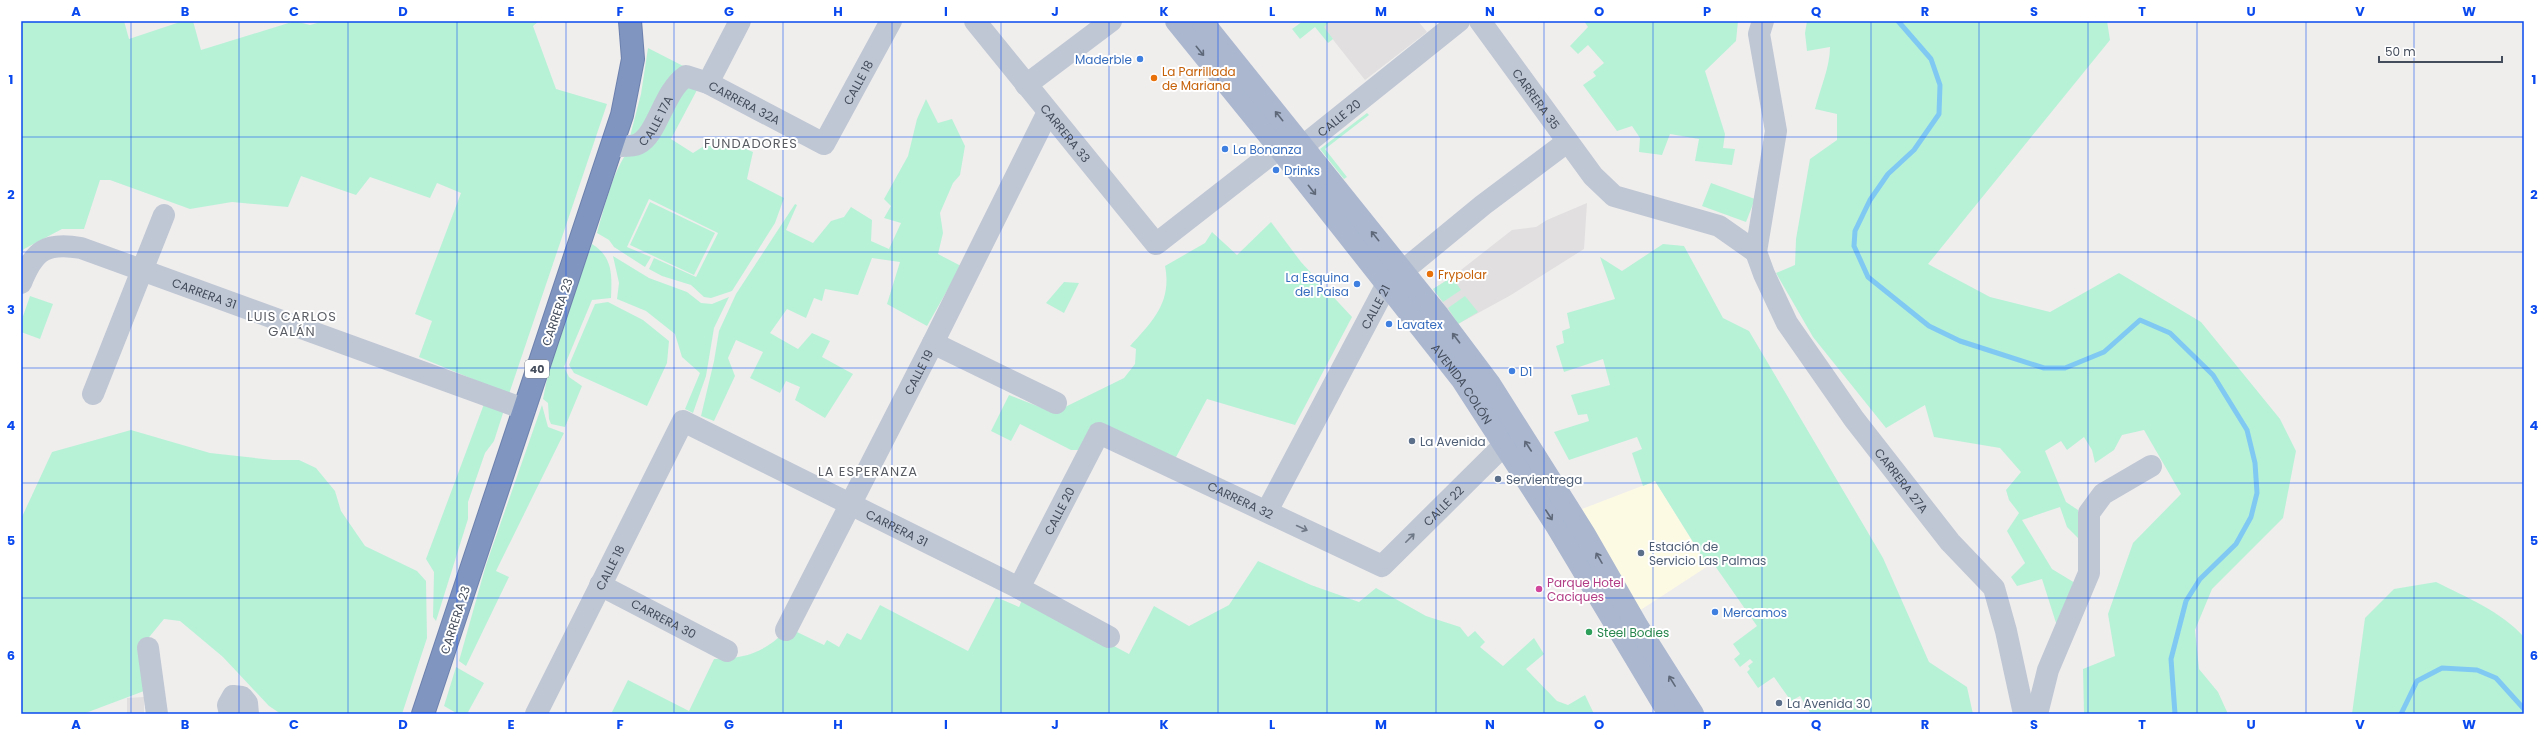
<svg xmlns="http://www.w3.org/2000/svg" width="2545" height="735" viewBox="0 0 2545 735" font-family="Poppins,sans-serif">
	<rect width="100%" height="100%" fill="#f0eded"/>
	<!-- commercial -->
	<path fill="#fdfae4" d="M1655,481L1708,566L1639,611L1582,509Z"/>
	<!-- education -->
	<path fill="#e1dfdf" d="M1330,21H1418L1427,32L1365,80L1323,27Z
		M1587,203L1584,249L1511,295L1458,324L1433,289L1452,277L1512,230L1536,227L1547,220Z
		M144,697V714H127V698Z"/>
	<!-- green -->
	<path fill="#b7f2d7" d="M21,21H124L129,39L183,21H193L201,50L295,21L310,25L324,21H539L533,26L556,89L607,104L509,394L419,357L432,321L415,314L461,193L437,183L430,198L370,177L356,195L301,176L288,207L232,202L190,209L110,180H100L84,229H62L24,249L21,254Z
		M1303,21H1330L1324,27L1333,39L1328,43L1315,27L1300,39L1292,29Z
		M1584,21H1738L1736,41L1705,71L1725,134L1723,148L1735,149L1732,165L1695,161L1699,139L1670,134L1662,155L1639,152L1640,138L1632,126L1617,131L1583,85L1596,76L1593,72L1604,63L1588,45L1578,54L1570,46L1588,27Z
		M1807,21H2107L2110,40L1928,264L1990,297L2050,312L2119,273L2201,322L2280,419L2296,451L2283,518L2212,589L2195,630L2199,669L2218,692L2228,714H2084L2083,669L2115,656L2108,614L2133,543L2181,494L2144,430L2122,435L2114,450L2095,463L2092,450L2084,437L2067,450L2061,441L2045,451L2066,502L2078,510L2079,539L2067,527L2060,507L2022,520L2052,569L2075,583L2057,626L2042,579L2017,586L2011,577L2025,563L2007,531L2019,513L2009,500L2006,490L2021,472L2000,448L1934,437L1925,405L1886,428L1813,337L1776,273L1795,265L1796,239L1810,159L1837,140V114L1815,109C1820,89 1830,67 1830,47L1807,51L1805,33Z
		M648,48L689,69L628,144L641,94Z
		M687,87L697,90L671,139L693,153L718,137L753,152L747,179L784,198L775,223L732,291L711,298L704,297L691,285L662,276L649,269L654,258L696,277L718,233L649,199L627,247L651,257L645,267L614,247L609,240L597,233C604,209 613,170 629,150C648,128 672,113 687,87Z
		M926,99L938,123L952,119L965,146L960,175L953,183L940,213L943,233L938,254L961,266L927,326L887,304L900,262L872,258L858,295L825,289L822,301L814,298L806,318L787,309L770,333L798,349L812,333L830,341L822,357L853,374L825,418L795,400L800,387L786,381L780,393L750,378L763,352L736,340L728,358L735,376L714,421L701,416L714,361L719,331L736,294L795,204L797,205L786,230L813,243L831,221L844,217L851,207L872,220L871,241L889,249L901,223L884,218L891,206L884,199L908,156L917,119Z
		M1367,113L1369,115L1325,149L1347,177L1344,179L1320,149Z
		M1711,183L1755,199L1746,222L1702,206Z
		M650,202L715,233L694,275L630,245Z
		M1271,222L1301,262L1352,317L1295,425L1207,399L1175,459L1099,425L1090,427L1081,450H1071L1020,424L1011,441L991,431L1009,395L1050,411L1059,410L1124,378L1135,364L1136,349L1130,346C1153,321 1172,302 1165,266L1205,243L1212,232L1237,255Z
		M592,244C613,257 612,275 611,298L592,300L564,367L569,377L582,386L565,427L551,424L549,419L548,403L543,399C552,346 574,295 592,244Z
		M1663,244L1684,246L1723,318L1749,331L1883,558L1929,662L1967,687L1973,714H1811L1800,696L1791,701L1774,677L1758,688L1747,672L1750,669L1748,666L1753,662L1750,659L1740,667L1734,659L1740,654L1733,644L1757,626L1713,563L1708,566L1655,481L1643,486L1632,453L1642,449L1637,437L1569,460L1554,432L1589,421L1587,414L1578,415L1571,395L1610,385L1603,359L1564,372L1556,346L1564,343L1562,331L1570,328L1567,313L1615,299L1600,257L1622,271Z
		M613,256L649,278L687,292L701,303L712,304L729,297L714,328L706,376L693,413L685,409L700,373L682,357L675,334L646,311L617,299L619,283Z
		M1452,277L1461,290L1443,302L1433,289Z
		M1064,282L1079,283L1064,313L1046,303Z
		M30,296L53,304L40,339L21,332V322Z
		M1465,296L1478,312L1458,324L1448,308Z
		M608,302L643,320L669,341L667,363L647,406L574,373L569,365L595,304Z
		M484,404L504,410L494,441L485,453L468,502V519L436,621L433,617L434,572L426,559Z
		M542,405L548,427L564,433L496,571L509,577L466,666L459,661L486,565Z
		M131,430L210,453L273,460H299L316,468L335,491L341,511L365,546L417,571L426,581L427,638L402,714H281L269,706L223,657L180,621L164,619L141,647L144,691L83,714H21V519L52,452Z
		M1258,561L1311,585L1359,602L1376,588L1426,616L1460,627L1468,637L1475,631L1485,642L1480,647L1503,666L1534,638L1544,654L1526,669L1557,701L1568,705L1585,695L1594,714H611L628,680L689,711L714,659C746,658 761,654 785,632H797L824,645L827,640L839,647L847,633L861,640L880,605L968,651L996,597L1019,607L1023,598L1129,654L1154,606L1189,626L1229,605Z
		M2436,582C2466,597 2502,612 2524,637V714H2352L2365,618L2394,589Z
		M456,667L484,683L467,714H458L444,706Z"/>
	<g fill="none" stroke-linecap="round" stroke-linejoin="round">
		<!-- stream -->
		<path stroke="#80c9f3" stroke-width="5" d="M1898,21L1931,59L1940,85L1939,114L1914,150L1888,174L1870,200L1855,231L1854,246L1868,277L1929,326L1960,341L2044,368H2065L2104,352L2140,320L2170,333L2213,375L2247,430L2255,463L2257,493L2251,517L2236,544L2200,579L2186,601L2171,659L2175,714
			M2401,714L2417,681L2442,668L2477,670L2496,678L2524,709"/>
		<defs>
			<path id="highway" d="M423,714L622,115L633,59L630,21"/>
		</defs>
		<!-- highway casing -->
		<use href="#highway" stroke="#6c80ad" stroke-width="24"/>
		<!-- minor -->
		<g stroke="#bfc7d4" stroke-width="22">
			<path id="s1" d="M975,21L1156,244L1279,148L1303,146L1459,21"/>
			<path id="s2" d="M1480,21L1593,176L1614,196L1719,226L1756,252"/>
			<path id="s3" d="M1763,21L1759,34L1776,131L1756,252L1764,274L1787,323L1854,419L1950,542L1994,588L2006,631L2024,714"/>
			<path d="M708,83L740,21"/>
			<path d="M1026,85L1111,21"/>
			<path id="s4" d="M613,146C620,146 632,147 638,144C658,134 663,92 686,76L708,83L824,144L891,21"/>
			<path id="s5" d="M21,283C34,250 46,242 81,248L524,409"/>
			<path d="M933,343L1056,403"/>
			<path d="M93,394L164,215"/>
			<path id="s6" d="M1267,511L1387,284L1483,205L1567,142"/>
			<path id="s7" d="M600,585L727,651"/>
			<path id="s8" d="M1019,588L1099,433L1382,566L1504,445"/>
			<path id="s9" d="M786,630L933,343L1048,112"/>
			<path d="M148,648L157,714"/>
			<path d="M230,714L228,705L233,696L242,697L247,703L248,714"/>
			<path id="s10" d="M536,714L683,421L1019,588L1109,637"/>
			<path d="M2037,714L2048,670L2089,573V513L2103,494L2151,466"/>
		</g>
		<!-- major -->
		<g stroke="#aab7cf" stroke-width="22">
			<path id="s11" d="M1176,21L1279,148L1462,380L1557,527L1669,714"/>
			<path d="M1202,21L1439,316L1490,384L1584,533L1638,627L1693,714"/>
		</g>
		<!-- highway -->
		<use href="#highway" stroke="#8096c1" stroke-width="22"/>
	</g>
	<!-- one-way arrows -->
	<defs><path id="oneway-shaft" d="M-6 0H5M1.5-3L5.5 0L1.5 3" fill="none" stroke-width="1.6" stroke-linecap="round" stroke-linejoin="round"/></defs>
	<g stroke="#5e6879">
		<use href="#oneway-shaft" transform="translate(1200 51) rotate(51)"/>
		<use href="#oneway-shaft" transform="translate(1279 116) rotate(-129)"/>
		<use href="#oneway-shaft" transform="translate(1312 190) rotate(52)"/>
		<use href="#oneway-shaft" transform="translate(1375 236) rotate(-129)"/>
		<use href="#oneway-shaft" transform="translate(1456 338) rotate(-127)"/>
		<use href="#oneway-shaft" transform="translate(1528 446) rotate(-123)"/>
		<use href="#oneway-shaft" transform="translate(1549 515) rotate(57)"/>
		<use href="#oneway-shaft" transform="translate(1599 558) rotate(-120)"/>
		<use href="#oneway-shaft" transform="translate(1672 681) rotate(-122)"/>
	</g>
	<g stroke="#6f7886">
		<use href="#oneway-shaft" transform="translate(1302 528) rotate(25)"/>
		<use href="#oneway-shaft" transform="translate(1410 538) rotate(-45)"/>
	</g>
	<!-- grid -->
	<path fill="none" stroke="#0a49ee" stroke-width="1" stroke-opacity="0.55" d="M131,21V714M239,21V714M348,21V714M457,21V714M566,21V714M674,21V714M783,21V714M892,21V714M1001,21V714M1109,21V714M1218,21V714M1327,21V714M1436,21V714M1544,21V714M1653,21V714M1762,21V714M1871,21V714M1979,21V714M2088,21V714M2197,21V714M2306,21V714M2414,21V714M21,137H2524M21,252H2524M21,368H2524M21,483H2524M21,598H2524"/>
	<!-- markers -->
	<g fill="#3f7fe0" stroke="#fff" stroke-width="1.5">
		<circle cx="1140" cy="59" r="4"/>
		<circle cx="1225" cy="149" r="4"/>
		<circle cx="1276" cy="170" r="4"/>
		<circle cx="1357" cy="284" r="4"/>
		<circle cx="1389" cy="324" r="4"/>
		<circle cx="1512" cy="371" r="4"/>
		<circle cx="1715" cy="612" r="4"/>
	</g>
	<g fill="#e8710a" stroke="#fff" stroke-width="1.5">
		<circle cx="1154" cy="78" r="4"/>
		<circle cx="1430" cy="274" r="4"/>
	</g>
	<g fill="#5c6f8a" stroke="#fff" stroke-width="1.5">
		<circle cx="1412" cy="441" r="4"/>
		<circle cx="1498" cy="479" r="4"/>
		<circle cx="1641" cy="553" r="4"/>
		<circle cx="1779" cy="703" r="4"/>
	</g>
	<circle fill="#d1479c" stroke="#fff" stroke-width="1.5" cx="1539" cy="589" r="4"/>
	<circle fill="#2e9e5b" stroke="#fff" stroke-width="1.5" cx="1589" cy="632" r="4"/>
	<g text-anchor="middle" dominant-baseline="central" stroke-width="4" stroke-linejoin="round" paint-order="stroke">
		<!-- shield labels -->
		<rect fill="#fff" stroke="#7c828d" stroke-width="1" x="525" y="360" width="24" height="18" rx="3"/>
		<g font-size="11" font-weight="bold" fill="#444d5c">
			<text x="537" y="369">40</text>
		</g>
		<!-- shop labels -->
		<g font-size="12" fill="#366cbe" stroke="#fff" text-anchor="start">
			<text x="1132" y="59" text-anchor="end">Maderble</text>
			<text x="1233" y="149">La Bonanza</text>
			<text x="1284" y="170">Drinks</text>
			<text x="1349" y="277" text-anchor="end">La Esquina<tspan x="1349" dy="14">del Paisa</tspan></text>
			<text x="1397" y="324">Lavatex</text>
			<text x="1520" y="371">D1</text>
			<text x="1723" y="612">Mercamos</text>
		</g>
		<!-- food labels -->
		<g font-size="12" fill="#c56008" stroke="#fff" text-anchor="start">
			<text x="1162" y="71">La Parrillada<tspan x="1162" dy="14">de Mariana</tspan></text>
			<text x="1438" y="274">Frypolar</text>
		</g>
		<!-- street labels -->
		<g font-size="12" fill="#444d5c" stroke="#fff">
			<text stroke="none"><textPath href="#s4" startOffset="334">CALLE 18</textPath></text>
			<text stroke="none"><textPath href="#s2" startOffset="96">CARRERA 35</textPath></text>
			<text stroke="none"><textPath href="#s4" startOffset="174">CARRERA 32A</textPath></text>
			<text stroke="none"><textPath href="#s4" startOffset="55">CALLE 17A</textPath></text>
			<text stroke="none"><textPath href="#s1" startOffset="513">CALLE 20</textPath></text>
			<text stroke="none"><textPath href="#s1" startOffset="144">CARRERA 33</textPath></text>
			<text stroke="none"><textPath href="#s5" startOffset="210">CARRERA 31</textPath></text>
			<text stroke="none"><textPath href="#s6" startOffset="231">CALLE 21</textPath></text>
			<text transform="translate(557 312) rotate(-71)">CARRERA 23</text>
			<text stroke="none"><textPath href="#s9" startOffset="290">CALLE 19</textPath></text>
			<text stroke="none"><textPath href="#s11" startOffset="462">AVENIDA COLÓN</textPath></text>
			<text stroke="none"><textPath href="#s3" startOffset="507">CARRERA 27A</textPath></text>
			<text stroke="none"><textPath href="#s8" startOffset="331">CARRERA 32</textPath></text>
			<text stroke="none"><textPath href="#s8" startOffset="573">CALLE 22</textPath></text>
			<text stroke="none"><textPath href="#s8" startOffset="87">CALLE 20</textPath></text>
			<text stroke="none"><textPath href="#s10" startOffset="567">CARRERA 31</textPath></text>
			<text stroke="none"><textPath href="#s10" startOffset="164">CALLE 18</textPath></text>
			<text stroke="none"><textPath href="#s7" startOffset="72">CARRERA 30</textPath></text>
			<text transform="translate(455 620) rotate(-72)">CARRERA 23</text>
		</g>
		<!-- service labels -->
		<g font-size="12" fill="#4e5e75" stroke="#fff" text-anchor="start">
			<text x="1420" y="441">La Avenida</text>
			<text x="1506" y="479">Servientrega</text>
			<text x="1649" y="546">Estación de<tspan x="1649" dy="14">Servicio Las Palmas</tspan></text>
			<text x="1787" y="703">La Avenida 30</text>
		</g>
		<!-- hotel labels -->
		<g font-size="12" fill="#b23c85" stroke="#fff" text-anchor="start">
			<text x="1547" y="582">Parque Hotel<tspan x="1547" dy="14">Caciques</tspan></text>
		</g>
		<!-- leisure labels -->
		<g font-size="12" fill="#27864d" stroke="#fff" text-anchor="start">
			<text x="1597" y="632">Steel Bodies</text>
		</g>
		<!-- neighbourhood labels -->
		<g font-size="13" letter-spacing="1" fill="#595c63" stroke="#fff">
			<text x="751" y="143">FUNDADORES</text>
			<text x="292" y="316">LUIS CARLOS<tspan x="292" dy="15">GALÁN</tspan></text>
			<text x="868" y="471">LA ESPERANZA</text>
		</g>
	</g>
	<!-- border -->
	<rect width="2545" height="735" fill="none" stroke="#ffffff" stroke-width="44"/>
	<!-- scale -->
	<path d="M2379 56v6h123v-6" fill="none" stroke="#444d5c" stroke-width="2"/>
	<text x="2385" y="56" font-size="12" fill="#444d5c" stroke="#ffffff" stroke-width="3" paint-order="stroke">50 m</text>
	<rect x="22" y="22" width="2501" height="691" fill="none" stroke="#0a49ee" stroke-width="1.5"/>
	<g font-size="13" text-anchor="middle" font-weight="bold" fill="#0a49ee">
		<text x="76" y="16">A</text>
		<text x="185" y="16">B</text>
		<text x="294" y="16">C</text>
		<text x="403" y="16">D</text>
		<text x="511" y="16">E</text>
		<text x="620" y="16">F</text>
		<text x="729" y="16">G</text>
		<text x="838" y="16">H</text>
		<text x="946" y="16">I</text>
		<text x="1055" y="16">J</text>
		<text x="1164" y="16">K</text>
		<text x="1272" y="16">L</text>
		<text x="1381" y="16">M</text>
		<text x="1490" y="16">N</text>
		<text x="1599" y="16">O</text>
		<text x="1707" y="16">P</text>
		<text x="1816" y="16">Q</text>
		<text x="1925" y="16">R</text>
		<text x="2034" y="16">S</text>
		<text x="2142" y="16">T</text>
		<text x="2251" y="16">U</text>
		<text x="2360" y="16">V</text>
		<text x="2469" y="16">W</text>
		<text x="11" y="84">1</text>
		<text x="2534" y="84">1</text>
		<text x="11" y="199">2</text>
		<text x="2534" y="199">2</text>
		<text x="11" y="314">3</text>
		<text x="2534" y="314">3</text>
		<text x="11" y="430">4</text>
		<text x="2534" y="430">4</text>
		<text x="11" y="545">5</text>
		<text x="2534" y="545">5</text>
		<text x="11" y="660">6</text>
		<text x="2534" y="660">6</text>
		<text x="76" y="729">A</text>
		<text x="185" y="729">B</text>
		<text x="294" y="729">C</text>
		<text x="403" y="729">D</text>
		<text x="511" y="729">E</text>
		<text x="620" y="729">F</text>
		<text x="729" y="729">G</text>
		<text x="838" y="729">H</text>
		<text x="946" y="729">I</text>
		<text x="1055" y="729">J</text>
		<text x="1164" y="729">K</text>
		<text x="1272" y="729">L</text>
		<text x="1381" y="729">M</text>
		<text x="1490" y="729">N</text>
		<text x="1599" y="729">O</text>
		<text x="1707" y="729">P</text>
		<text x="1816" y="729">Q</text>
		<text x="1925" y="729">R</text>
		<text x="2034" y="729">S</text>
		<text x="2142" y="729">T</text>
		<text x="2251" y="729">U</text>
		<text x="2360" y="729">V</text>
		<text x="2469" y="729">W</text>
	</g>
</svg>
